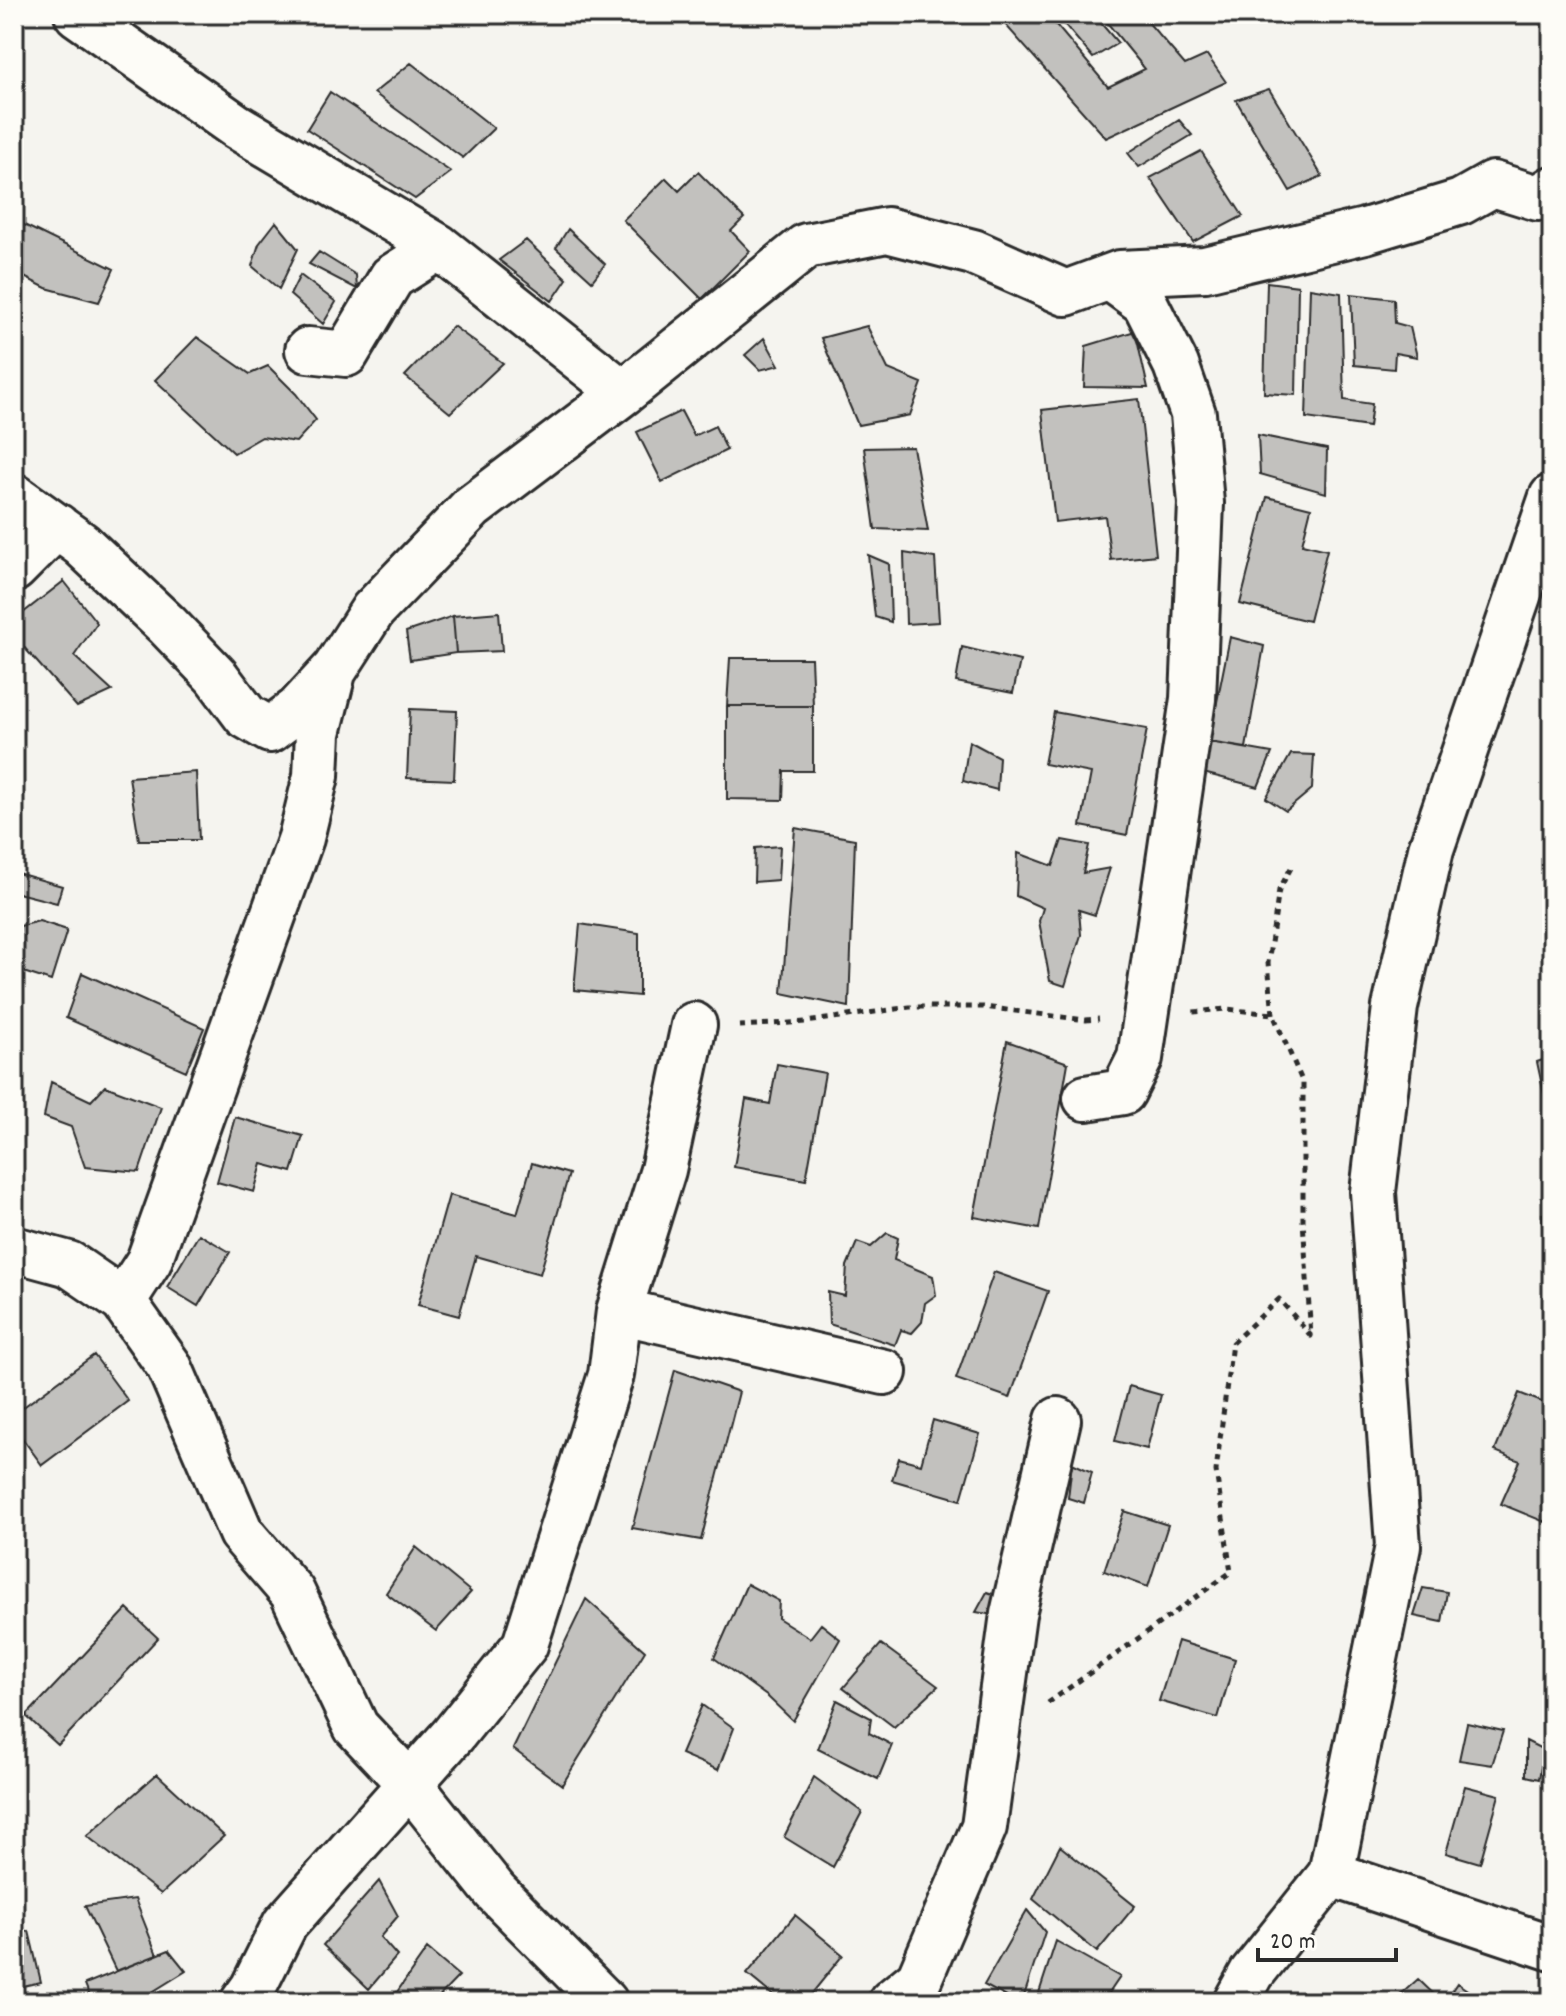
<svg xmlns="http://www.w3.org/2000/svg" width="1566" height="2016" viewBox="0 0 1566 2016" font-family="Dekko,sans-serif">
	<rect width="100%" height="100%" fill="#f5f4ef"/>
	<filter id="ink" filterUnits="userSpaceOnUse"><feTurbulence type="fractalNoise" baseFrequency=".0125" numOctaves="2"/><feDisplacementMap in="SourceGraphic" scale="16" xChannelSelector="R" yChannelSelector="G"/><feConvolveMatrix kernelMatrix="1 2 1 2 8 2 1 2 1" color-interpolation-filters="sRGB"/></filter>
	<g filter="url(#ink)">
		<!-- building -->
		<path fill="#c2c1be" stroke="#2b2b2b" stroke-width="2" d="M996,14H1047L1108,87L1145,69L1100,14H1141L1185,65L1207,55L1226,82L1106,138Z
			M1083,14H1093L1118,43L1093,58L1065,25Z
			M411,63L494,128L463,158L374,93Z
			M1269,89L1322,176L1290,191L1236,100Z
			M330,92L451,172L415,199L307,129Z
			M1179,120L1192,135L1139,167L1128,153Z
			M1201,151L1243,216L1193,242L1150,178Z
			M698,172L744,218L731,231L750,251L702,299L623,220L666,178L679,191Z
			M14,220L114,269L99,302L46,288L14,272Z
			M276,222L298,249L279,289L252,266L259,244Z
			M568,229L605,264L592,281L556,248Z
			M526,240L567,279L552,301L499,260Z
			M319,252L356,275L357,289L309,264Z
			M300,275L336,302L323,324L290,295Z
			M1267,282L1298,286L1296,395L1264,393Z
			M1310,288L1341,293L1344,400L1372,404L1369,427L1306,418Z
			M1351,294L1394,299L1395,323L1410,327L1417,357L1395,353L1394,369L1354,365Z
			M453,326L503,363L450,413L405,376Z
			M867,326L888,369L922,383L910,415L858,425L821,338Z
			M1135,331L1148,388L1084,387L1086,346Z
			M197,337L250,374L268,366L296,394L316,420L296,442L262,437L234,453L155,380Z
			M764,338L779,365L760,370L745,355Z
			M1139,399L1156,555L1111,560L1105,516L1055,522L1042,410Z
			M681,411L694,436L715,426L727,450L662,482L637,432Z
			M1258,435L1327,449L1326,493L1260,474Z
			M913,447L928,531L875,529L864,448Z
			M1267,497L1311,508L1302,544L1327,550L1309,621L1240,604Z
			M904,553L935,558L939,622L906,624Z
			M868,555L889,564L891,622L875,617Z
			M64,581L97,623L74,656L112,691L77,707L14,636V620Z
			M499,612L502,651L456,653L453,616Z
			M453,616L456,653L410,660L406,632Z
			M1230,637L1264,646L1246,748L1209,742Z
			M962,647L1020,661L1013,693L956,682Z
			M730,658H811L813,706H727Z
			M727,706H813V771H784L783,800L727,799Z
			M410,709L457,711L454,780L407,778Z
			M1054,712L1147,729L1127,835L1081,826L1091,773L1044,764Z
			M969,741L999,757L997,790L963,781Z
			M1209,742L1272,753L1258,787L1203,773Z
			M1291,754L1314,755L1312,789L1286,811L1266,798Z
			M196,772L199,840H139L129,777Z
			M795,828L855,839L849,1007L782,993Z
			M1062,840L1089,845L1083,873L1110,868L1095,915L1079,910L1081,935L1065,986L1050,981L1039,921L1043,908L1016,896L1018,853L1053,866Z
			M780,846L778,880L754,882L755,848Z
			M14,872L62,886L57,903L14,892Z
			M39,921L67,930L51,981L14,969L20,926Z
			M580,924L639,933V996L574,990Z
			M82,973L204,1028L186,1071L66,1018Z
			M1007,1041L1068,1063L1039,1229L974,1217Z
			M1552,1057V1098L1545,1099L1537,1062Z
			M777,1064L825,1073L806,1180L734,1167L746,1099L770,1104Z
			M51,1082L91,1101L105,1086L161,1107L139,1172L85,1167L71,1127L44,1117Z
			M235,1117L303,1136L292,1172L262,1164L254,1192L217,1182Z
			M532,1163L569,1174L540,1274L476,1256L459,1316L418,1305L449,1195L517,1214Z
			M1552,1213V1304H1549L1542,1214Z
			M887,1233L898,1238L894,1260L933,1276L936,1295L925,1303L922,1322L912,1333L901,1330L895,1345L829,1324L828,1292L845,1296L847,1266L857,1242L871,1247Z
			M199,1234L230,1252L198,1306L167,1287Z
			M994,1272L1048,1291L1010,1398L956,1379Z
			M94,1355L128,1401L42,1465L14,1427V1414Z
			M675,1370L739,1392L701,1540L632,1528Z
			M1129,1386L1161,1395L1147,1449L1115,1441Z
			M1519,1393L1552,1406V1505L1545,1522L1501,1504L1520,1461L1495,1451Z
			M933,1420L980,1434L961,1500L892,1480L899,1458L921,1464Z
			M1072,1463L1092,1472L1084,1503L1068,1498Z
			M1124,1511L1168,1525L1148,1587L1104,1571Z
			M416,1547L471,1592L436,1631L386,1593Z
			M747,1584L779,1601L778,1618L810,1638L821,1624L840,1639L793,1721L768,1697L714,1658Z
			M1423,1588L1447,1592L1442,1622L1414,1616Z
			M987,1592L1002,1597L993,1615L976,1612Z
			M586,1599L645,1651L562,1785L513,1749Z
			M127,1609L158,1638L58,1745L26,1716Z
			M1178,1641L1235,1659L1218,1718L1159,1701Z
			M881,1644L938,1686L894,1727L843,1688Z
			M837,1700L871,1718L869,1733L892,1745L878,1779L818,1749Z
			M702,1705L734,1728L718,1770L681,1754Z
			M1467,1723L1503,1731L1492,1765L1459,1760Z
			M1526,1741L1544,1750L1539,1779L1526,1776Z
			M157,1774L224,1836L161,1894L87,1836Z
			M814,1777L862,1812L833,1867L784,1837Z
			M1465,1786L1499,1795L1480,1863L1446,1853Z
			M1060,1846L1135,1906L1097,1952L1033,1899Z
			M379,1881L398,1916L380,1937L397,1956L369,1989L323,1945Z
			M135,1899L157,1955L116,1971L85,1906Z
			M1027,1910L1045,1932L1022,2002H1016L984,1985Z
			M795,1915L843,1955L805,2002H781L747,1974Z
			M29,1931L41,1982L14,1988V1935Z
			M1056,1941L1120,1977L1103,2002H1049L1039,1993Z
			M427,1949L459,1976L434,2002H390Z
			M169,1950L186,1971L136,2002H92L85,1984Z
			M1418,1979L1442,2002H1404L1399,1996Z
			M1457,1983L1485,2002H1444Z"/>
		<g fill="none" stroke-linecap="round" stroke-linejoin="round">
			<defs>
				<path id="minor" d="M77,14L236,126L439,247L623,393
					M308,350L346,354L392,277L439,247
					M14,496L81,544L167,625L216,676L246,716L270,730L298,709L335,669L373,610L472,507L623,393L806,246L887,230L973,252L1066,293L1120,273L1205,269L1365,231L1461,202L1493,184L1538,198L1552,189
					M14,569L57,526
					M1086,1098L1123,1092L1140,1058L1193,699L1201,503L1193,414L1176,365L1145,303L1109,277
					M14,1249L69,1264L123,1301L169,1366L241,1533L292,1592L356,1727L409,1783L495,1891L605,2002
					M123,1301L149,1261L301,838L316,776L318,733L333,673
					M619,1311L884,1372
					M1331,1874L1552,1948
					M243,2002L253,1988L285,1924L453,1735L525,1645L611,1375L619,1311L663,1170L694,1025
					M891,2002L919,1979L984,1827L1013,1614L1058,1420
					M1236,2002L1252,1973L1331,1874L1398,1546L1373,1192L1395,1007L1431,849L1552,497"/>
			</defs>
			<!-- minor casing -->
			<use href="#minor" stroke="#2b2b2b" stroke-width="50"/>
			<!-- path -->
			<path stroke="#2b2b2b" stroke-width="5" stroke-dasharray="6 6" stroke-linecap="butt" d="M1273,1014L1268,963L1279,890L1292,866
				M739,1026L806,1022L910,1007H983L1086,1020L1099,1019
				M1048,1703L1231,1572L1216,1471L1232,1343L1279,1299L1311,1336L1303,1221V1083L1273,1014L1226,1009L1193,1012"/>
			<!-- minor -->
			<use href="#minor" stroke="#fdfcf7" stroke-width="44"/>
		</g>
	</g>
	<!-- margin -->
	<rect width="1566" height="2016" fill="none" stroke="#fdfcf7" stroke-width="48"/>
	<rect x="24" y="24" width="1518" height="1968" fill="none" stroke="#2b2b2b" stroke-width="3" filter="url(#ink)"/>
	<!-- scale -->
	<path d="M1258 1948v12h138v-12" fill="none" stroke="#2b2b2b" stroke-width="4"/>
	<text x="1270" y="1948" font-size="24" fill="#2b2b2b" stroke="#fdfcf7" stroke-width="6" paint-order="stroke">20 m</text>
</svg>
